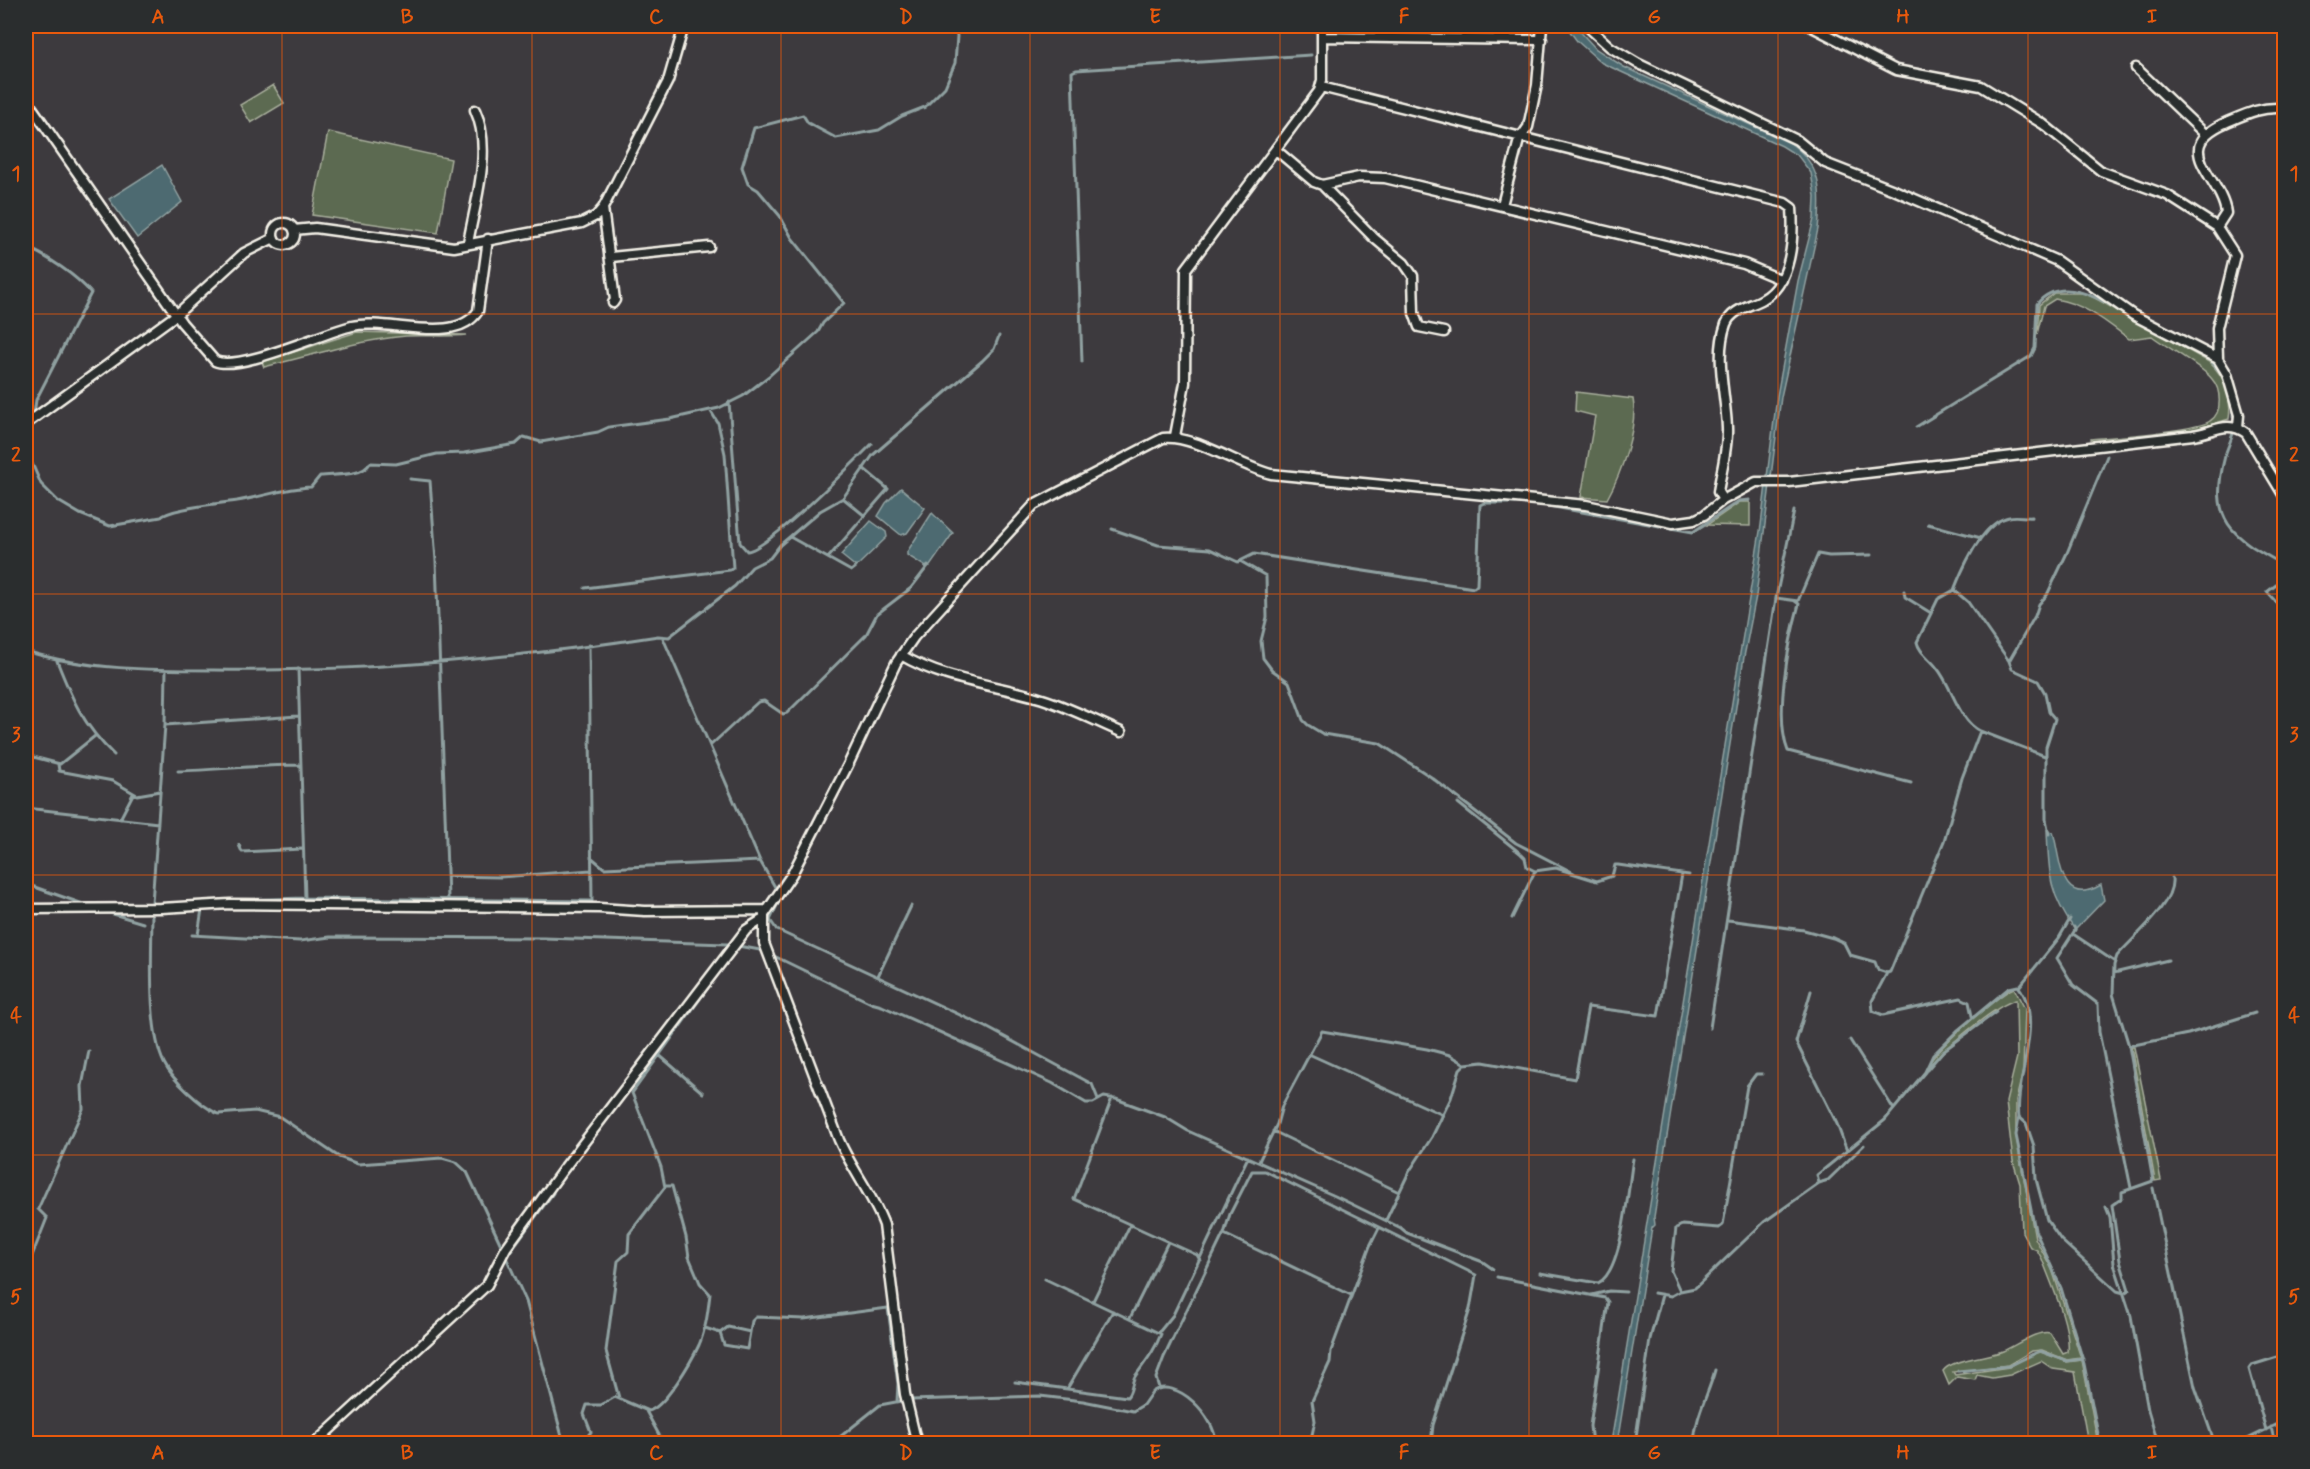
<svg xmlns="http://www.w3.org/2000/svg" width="2310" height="1469" viewBox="0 0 2310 1469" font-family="Mynerve,sans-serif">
	<rect width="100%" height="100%" fill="#3d3a3e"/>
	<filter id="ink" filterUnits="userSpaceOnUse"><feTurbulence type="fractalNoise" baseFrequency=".0167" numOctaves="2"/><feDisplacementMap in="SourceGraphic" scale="12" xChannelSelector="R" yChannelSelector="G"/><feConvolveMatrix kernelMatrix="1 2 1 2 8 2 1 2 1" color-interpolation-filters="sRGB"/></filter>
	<g filter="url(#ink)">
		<!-- green -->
		<path fill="#5c6a51" stroke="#a8ae9c" stroke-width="1.5" d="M273,85L284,103L251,123L240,105Z
			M328,132L451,159L438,233L312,215Z
			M2054,293H2084L2095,298L2209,362C2226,377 2232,398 2229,419L2197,429L2092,443L2091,439C2112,437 2197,431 2210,421C2223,413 2221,389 2212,379C2202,366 2166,347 2152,336L2129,339C2105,321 2085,304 2055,299L2044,306L2037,334L2039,305Z
			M357,332L466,335C446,337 426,335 406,336C358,340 311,356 264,367L262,362Z
			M1576,392L1633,399C1638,427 1621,474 1607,499L1581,497L1595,416L1575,411Z
			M1740,502H1750V526L1707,525Z
			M2014,988L2025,1009L2023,1071L2016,1100V1136L2035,1238L2052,1269L2081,1358L2067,1360L2042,1350L2032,1351L2008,1365L1953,1372L1955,1375L2009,1367L2032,1354L2041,1352L2067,1362L2082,1360L2098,1443H2088L2075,1372L2053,1369L2041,1361L2010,1375L1992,1378L1977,1375L1975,1380L1957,1377L1949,1385L1943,1371C1951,1359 1988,1357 2003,1351C2015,1346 2039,1329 2050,1333L2063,1354L2068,1352C2071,1327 2051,1283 2042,1259L2037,1250L2030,1247L2022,1232L2020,1184L2013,1161L2006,1102L2017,1057L2016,1000C1995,1005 1940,1052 1926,1070C1929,1054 1998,994 2014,988Z
			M2131,1047H2134L2161,1180L2155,1181Z"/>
		<!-- water -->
		<path fill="#4d6b71" stroke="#90a1a1" stroke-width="1.5" d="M1566,26H1575L1596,49L1624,67L1790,143C1822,165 1822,192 1818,229L1781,397L1756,596L1744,657L1654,1217L1655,1225L1652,1228L1617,1444L1611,1443L1761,525L1777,396L1798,281L1814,219L1815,196L1811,173L1798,156L1782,146L1602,63L1577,41Z
			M162,165L182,202L137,238L109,199Z
			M901,488L925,508L907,533L901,535L878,516L886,503Z
			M932,513L953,533L930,566L926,567L907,555V552Z
			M871,521L886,532L887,537L856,567L841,555Z
			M2047,830L2053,832C2061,859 2059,909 2101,885L2104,900L2075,930C2048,892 2049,874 2047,830Z"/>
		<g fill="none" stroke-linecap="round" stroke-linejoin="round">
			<!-- stream -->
			<path stroke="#90a1a1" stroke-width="3" d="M26,247C47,256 77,276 91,293L36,400L34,414
				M2138,322L2209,359L2223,375
				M1082,362L1072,72L1076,70L1311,55
				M729,402L740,543L747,551C767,550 853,463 872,444
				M2233,417V407
				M32,424L28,440L31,461L41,484L58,501L80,514L110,526L161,517C171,508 222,503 237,501C261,497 286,488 311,487L320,476C335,474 363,477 370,463L396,464L437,454L464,453L516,444L524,437L541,442L598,432L609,427L670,419L719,408L743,396L769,376L818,332L823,323L844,303L792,238L780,216L758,190L748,184L742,167L754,128L803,115L808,123L836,138L879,130L902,116L925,107L945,87L955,63L957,36L953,26
				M1916,427L2031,356L2035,348L2037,304C2060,275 2099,298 2122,312
				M2233,433C2231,441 2227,448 2225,456C2208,521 2231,536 2284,565
				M410,479L430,481L436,561L448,898
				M843,498L865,516
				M1543,505L1693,532L1739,501L1750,500
				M1928,524L1981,538
				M1112,529L1158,545L1210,549L1238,562L1254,554L1474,588L1477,585L1480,505L1484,503H1528
				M790,537L851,571L856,567
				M828,558L888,489L863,468
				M1240,561L1266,576L1267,617L1261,641L1263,658L1272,670L1289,682L1303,720L1308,725L1323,734L1379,743L1431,777L1516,843L1574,873
				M2284,579L2267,592L2284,611
				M585,588L730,570L733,568L725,454L718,423L710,410
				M1954,590C1963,567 1983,522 2009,517C2017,515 2025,518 2032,517
				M1904,591L1905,597L1931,613
				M1776,598L1798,601L1818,554L1829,556L1871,555
				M1795,601L1799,604C1789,640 1774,716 1788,751L1911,783
				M663,638L760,861L775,887
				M26,651C86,670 152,670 214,670C362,672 512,659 658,636L669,637L735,586L752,567L770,558L780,545L820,511L843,498L873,455L982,361L994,349L999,336
				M57,661C72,699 83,725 114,755
				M298,669L305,898
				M165,725L298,716
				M1980,731L2045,756
				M711,745L758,702L764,701L783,714L787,713L866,635L877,614L911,588L928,566
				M26,755L60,764L95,736
				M58,764L59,771L113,781L137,795L160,791
				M178,771C218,770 259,765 300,765
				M1458,803L1520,853L1525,858L1527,867L1535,871
				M26,808L158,823
				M120,819L133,794
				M2049,834L2046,819V747L2055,719L2049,712L2045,693L2038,681L2012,669L2009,661L2035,616L2039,604L2047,595L2067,553L2107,456
				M239,845L242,852L302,849
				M591,857L604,868L760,861
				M448,876L500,877L591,870
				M26,884L86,905
				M780,899L770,920L777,930L986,1027L1092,1084L1098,1099
				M203,901L305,898L592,901L589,645
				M152,903L165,725L166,670
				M152,911C152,950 147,1029 164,1063C173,1081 200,1105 218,1114L255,1111L280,1117L339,1157L358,1164L442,1158L456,1162L467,1172L502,1247
				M110,913L143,923
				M1512,918L1535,871L1556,868L1597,881L1612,876L1615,865H1618L1689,875
				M1728,920L1804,930L1833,938L1844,943L1850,955L1875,962L1878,970L1887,973
				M2074,927L2075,930L2057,958L2073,985L2098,1004L2099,1032L2131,1188
				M2073,934L2115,962
				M192,935L300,941L330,937L544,938L727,944L760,950
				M198,935L202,909
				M772,955L871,1003L882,1006L1052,1083L1086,1103H1093L1104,1097L1116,1099L1165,1117L1188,1131L1335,1196L1401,1228L1407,1233L1483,1262L1493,1269
				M2114,973L2168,960
				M878,976L911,906
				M2019,987L2059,938L2070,919
				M1811,991L1796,1042L1837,1124L1847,1151
				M1972,1016L1969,1002L1961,998L1883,1015L1873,1011L1872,1001L1887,973L1890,972L1944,841L1962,778L1980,731C1958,720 1952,686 1937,668C1931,659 1919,653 1917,642L1938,599L1954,590L1968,602L2009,661
				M1710,1028L1776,598L1794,511
				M1850,1040L1893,1108
				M2129,1046L2188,1034L2255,1013
				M658,1054L703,1093
				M1311,1055L1443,1115
				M1927,1070L1943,1051L1996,1012
				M1112,1098L1074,1199L1197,1255L1200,1260
				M2019,1117L2016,1135L2035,1230L2061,1288L2084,1364L2100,1444
				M1273,1131L1399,1192
				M1259,1161L1277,1124L1282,1106L1322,1031L1427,1049L1450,1055L1465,1064
				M1819,1183L1828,1180L1864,1145
				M2153,1188L2195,1387L2215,1444
				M2106,1207L2110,1217L2114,1264L2131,1316L2148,1410L2158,1444
				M1386,1220L1409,1172L1432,1137L1451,1098L1460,1069L1465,1064L1483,1062L1575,1079L1588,1007L1658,1016L1682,874
				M505,1255L526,1301L564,1444
				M506,1257L553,1193
				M26,1271L47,1218L38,1209L83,1109L82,1086L89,1051
				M1540,1273L1598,1283C1623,1272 1628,1186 1633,1159
				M1497,1277L1605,1298L1608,1302L1590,1426L1592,1444
				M1680,1291L1671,1271L1676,1228L1682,1225L1719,1228L1723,1225L1747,1086L1756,1074H1762
				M1654,1293L1671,1296L1680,1291L1695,1288L1764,1222L1819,1183L1817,1175L1885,1120L1925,1072L1933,1055L1957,1031L2009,988L2018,986C2046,1020 2014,1079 2019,1117L2026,1123L2034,1146L2036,1179L2047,1220L2061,1240L2117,1291L2124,1293L2129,1290L2120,1261L2112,1205L2122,1198V1192L2153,1181L2129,1046L2113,994L2114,965L2117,956C2134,936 2175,904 2172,878
				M1351,1295L1224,1234L1230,1214L1252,1171H1265L1476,1275L1470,1309L1433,1425L1431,1444
				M1592,1295L1609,1291L1626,1292
				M1093,1301L1130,1225
				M1130,1318L1167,1244
				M705,1328L720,1333L724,1345L747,1349L752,1321L756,1317L804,1319L888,1308L898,1384L897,1401
				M1160,1331L1173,1315L1248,1157
				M720,1333L728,1327L750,1332
				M1958,1371L2009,1366L2040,1351L2067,1361L2083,1359
				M1015,1382L1127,1397C1133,1390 1131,1381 1136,1375C1146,1361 1155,1350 1161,1334L1045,1279
				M1159,1388L1156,1378L1164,1357L1223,1235
				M1067,1389L1113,1311
				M619,1398L606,1351L618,1261L628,1252L629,1234L665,1187L661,1167L632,1093L720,971
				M910,1400L1040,1396L1083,1401L1133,1411L1143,1405L1152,1392C1176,1375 1216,1417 1216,1444
				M646,1411L664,1444
				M2271,1427L2275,1444
				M2266,1430L2249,1369L2252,1365L2284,1355
				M580,1444L591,1432L584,1414L587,1405H601L615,1397L648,1411C664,1409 692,1360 699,1345C706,1329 708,1311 710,1294L700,1283L689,1257L686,1237L672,1186H665
				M831,1444L880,1405L901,1401
				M1310,1444L1315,1421L1312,1401L1330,1362L1331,1351L1370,1246L1379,1228
				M1635,1444L1650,1339L1662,1295
				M1694,1444C1695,1416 1708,1396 1715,1370
				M2237,1444L2284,1421"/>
			<defs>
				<path id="street" d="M1587,26L1610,47L1637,63L1797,140L1825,163L1894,190L2057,261L2133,315L2218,359L2227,374L2239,415L2238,427
					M1810,26L1896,70L1981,86L2043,124L2101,171L2167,195L2217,227L2235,255L2217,328L2218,359
					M1322,37L1542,40
					M2136,68L2205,134
					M1321,87L1785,203L1792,208C1794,237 1792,283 1763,299C1751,306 1732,309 1726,324C1714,357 1726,395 1727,428C1728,448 1721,472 1718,492L1723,500
					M26,99L182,323L215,361C239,372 322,333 352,326C388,318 456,346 478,311L488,239
					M1276,150L1314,182L1322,185L1359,177L1385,178L1744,264L1782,280
					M1322,185L1374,238L1404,263L1413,276L1414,313L1419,327L1444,332
					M1502,205L1519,140L1528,127L1537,85L1542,26
					M603,208L615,300L613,303
					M273 234a11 11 0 1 1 22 0a11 11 0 1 1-22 0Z
					M2217,227L2226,213C2221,176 2167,148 2227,122C2246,114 2260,107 2280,108
					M294,230L315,228L454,247L582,223L596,216L603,208L668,81L684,26
					M468,243C475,203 493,149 475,110
					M611,257L709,247
					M26,424L176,315L244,253L274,238
					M1175,436L1185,383L1186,269L1319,91L1322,80V26
					M901,655C943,680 990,684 1036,697C1065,705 1093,720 1121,732
					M26,909L161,908L230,904L599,908L645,911L767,910
					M314,1444L487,1285L506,1248L562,1171L746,930L763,919
					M917,1444L905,1394L884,1225C873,1195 852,1170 839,1140L764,943V915L792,874L848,765L896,663L914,637L1034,505L1163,438C1194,435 1238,465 1271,474L1586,505L1673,523L1694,520L1704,515L1723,500L1756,482H1789L2193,435C2213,432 2228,420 2246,433L2284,496"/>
			</defs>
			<!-- street casing -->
			<use href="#street" stroke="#f4f1e8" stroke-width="13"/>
			<!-- street -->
			<use href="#street" stroke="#2a2d2e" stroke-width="8"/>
		</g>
	</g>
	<!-- grid -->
	<path fill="none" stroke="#e8590c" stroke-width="1.5" stroke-opacity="0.55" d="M282,26V1444M532,26V1444M781,26V1444M1030,26V1444M1280,26V1444M1529,26V1444M1778,26V1444M2028,26V1444M26,314H2284M26,594H2284M26,875H2284M26,1155H2284"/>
	<!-- margin -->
	<rect width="2310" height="1469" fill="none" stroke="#2a2d2e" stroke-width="66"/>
	<rect x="33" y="33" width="2244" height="1403" fill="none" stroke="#e8590c" stroke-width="2"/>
	<g font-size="20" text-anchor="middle" font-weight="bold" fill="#e8590c">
		<text x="158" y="23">A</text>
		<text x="407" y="23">B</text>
		<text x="656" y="23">C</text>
		<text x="906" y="23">D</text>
		<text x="1155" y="23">E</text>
		<text x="1404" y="23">F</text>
		<text x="1654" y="23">G</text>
		<text x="1903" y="23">H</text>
		<text x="2152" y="23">I</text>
		<text x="16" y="180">1</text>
		<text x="2294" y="180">1</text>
		<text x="16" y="461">2</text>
		<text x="2294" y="461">2</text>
		<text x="16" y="741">3</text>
		<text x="2294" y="741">3</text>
		<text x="16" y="1022">4</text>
		<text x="2294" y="1022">4</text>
		<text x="16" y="1303">5</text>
		<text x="2294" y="1303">5</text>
		<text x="158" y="1459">A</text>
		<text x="407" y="1459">B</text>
		<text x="656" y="1459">C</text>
		<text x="906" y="1459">D</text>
		<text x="1155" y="1459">E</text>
		<text x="1404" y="1459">F</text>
		<text x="1654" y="1459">G</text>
		<text x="1903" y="1459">H</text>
		<text x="2152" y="1459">I</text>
	</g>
</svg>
